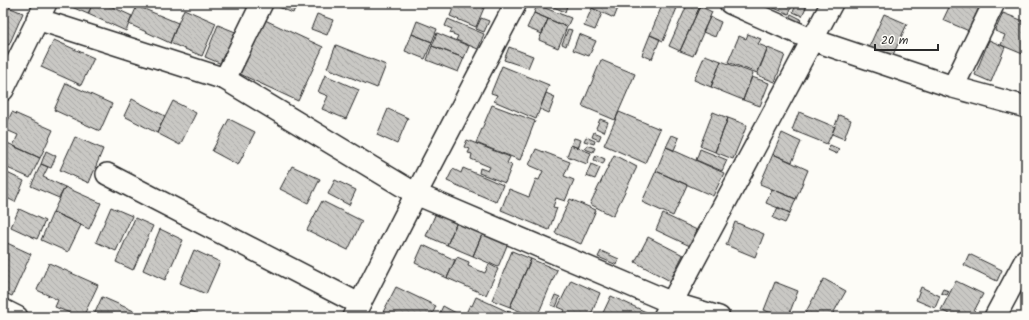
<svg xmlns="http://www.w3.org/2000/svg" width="1029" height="320" viewBox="0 0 1029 320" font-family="Kalam,sans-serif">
	<defs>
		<pattern id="building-back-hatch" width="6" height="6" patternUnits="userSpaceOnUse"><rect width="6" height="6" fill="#c9c8c4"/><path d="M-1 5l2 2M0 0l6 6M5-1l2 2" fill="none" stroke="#adaca9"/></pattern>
	</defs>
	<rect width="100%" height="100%" fill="#fdfcf7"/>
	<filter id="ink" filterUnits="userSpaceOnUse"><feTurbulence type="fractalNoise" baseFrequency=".025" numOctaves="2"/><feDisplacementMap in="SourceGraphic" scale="8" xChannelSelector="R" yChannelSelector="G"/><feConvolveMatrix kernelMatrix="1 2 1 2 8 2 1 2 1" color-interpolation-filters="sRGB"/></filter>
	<g filter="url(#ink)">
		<!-- building -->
		<path fill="url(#building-back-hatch)" stroke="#2b2b2b" d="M68,3H93L88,14L67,5Z
			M93,3H106V4L132,16L126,31L88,14Z
			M235,3H252L250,9Z
			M269,3H297L293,13Z
			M446,3H486L476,27L450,16L454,6Z
			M547,3H568L565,12L547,4Z
			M594,3H620L614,18L592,8Z
			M663,3L677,8L663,41L650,35Z
			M688,3H692L700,6L680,51L669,46Z
			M767,3H793L789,14L766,5Z
			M797,3H808L802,16L793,12Z
			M951,3H981L969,31L943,20Z
			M3,5L23,13L9,45L3,43Z
			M537,5L571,18L567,27L534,13Z
			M137,6L178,23L170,43L129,24Z
			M700,6L712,12L693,56L680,51Z
			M592,8L602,13L595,30L584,26Z
			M184,9L216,23L202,56L170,43Z
			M534,13L548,19L542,34L527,28Z
			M1003,13L1026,22V52L1025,55L1001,45L1005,35L995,31Z
			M317,14L333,20L327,35L311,29Z
			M791,14L801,19L800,23L789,18Z
			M884,14L907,24L892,57L869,47Z
			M710,17L721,22L715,37L703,32Z
			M481,18L489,21L484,32L476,29Z
			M448,19L484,34L478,49L456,40L458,36L450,33L452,29L445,26Z
			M548,19L567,27L558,48L539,40Z
			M265,20L323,47L298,101L240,74Z
			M417,21L437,29L432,42L412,34Z
			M218,25L238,33L224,65L205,57Z
			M568,29L572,30L566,46L562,44Z
			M437,33L469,46L464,58L432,46Z
			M412,34L432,42L425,59L405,51Z
			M579,34L596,41L589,56L573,50Z
			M748,34L761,39L758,44L768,48L757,73L728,62L739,36L746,39Z
			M650,35L660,39L652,59L642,55Z
			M54,40L94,58L81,85L41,67Z
			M989,40L1005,47L991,82L975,75Z
			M336,45L386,65L377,88L327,68Z
			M432,46L464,58L458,72L427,60Z
			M509,47L533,56L528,68L504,60Z
			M768,48L785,55L775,82L757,75Z
			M705,55L721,61L711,87L694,80Z
			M601,60L635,74L615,120L582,106Z
			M721,61L753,73L743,100L711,87Z
			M502,66L549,85L536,119L494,101L497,95L491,93Z
			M325,75L359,90L346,119L322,109L328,96L318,92Z
			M752,77L769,83L760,106L743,100Z
			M66,83L112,104L100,131L54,110Z
			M546,93L555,97L549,113L540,109Z
			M132,99L165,116L157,133L124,116Z
			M173,101L196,113L180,145L157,133Z
			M492,105L535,121L520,160L476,143Z
			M388,109L408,118L397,144L377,135Z
			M12,112L53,130L40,158L13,146L18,135L4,129Z
			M619,112L660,129L645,163L604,145Z
			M713,112L728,118L715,152L700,146Z
			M799,112L835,127L827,144L792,130Z
			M839,115L851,120L844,139L832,134Z
			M728,118L747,125L733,159L715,152Z
			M229,119L255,132L238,165L212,151Z
			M600,119L608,122L604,132L596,128Z
			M594,132L601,135L599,140L592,137Z
			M782,133L801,142L792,162L773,154Z
			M672,135L679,138L674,150L666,147Z
			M75,137L103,149L89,183L60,170Z
			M586,137L595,141L594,144L584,141Z
			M574,138L581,140L578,148L571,145Z
			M467,140L510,157L507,163L512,165L505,183L479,173L480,168L488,171L490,167L471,159L472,154L468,153L470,149L464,147Z
			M3,141L40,158L30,178L3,166Z
			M571,145L591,153L587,164L567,156Z
			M587,145L595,148L593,152L585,149Z
			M830,145L839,149L837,154L828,150Z
			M666,147L724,173L713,196L656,171Z
			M536,149L570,162L564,176L574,180L565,201L556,198L553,207L557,208L549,230L501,210L509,189L529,197L536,179L539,180L543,171L529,165Z
			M700,149L727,160L722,171L696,160Z
			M46,151L56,156L51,168L41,164Z
			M773,154L808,170L796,199L760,184Z
			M596,155L605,159L603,164L594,160Z
			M614,155L637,167L613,216L590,204Z
			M41,164L48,167L43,177L65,187L59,198L31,186Z
			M591,164L600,168L595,179L586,176Z
			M292,166L320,179L308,203L280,189Z
			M463,168L503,185L496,202L447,181L453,169L461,173Z
			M3,171L24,181L15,202L3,196Z
			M656,171L687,185L673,216L642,202Z
			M335,180L356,190L349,205L328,194Z
			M65,187L101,203L89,229L53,212Z
			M772,189L796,199L790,213L766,203Z
			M570,199L596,210L581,244L555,233Z
			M322,201L362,221L348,250L307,230Z
			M111,207L132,216L116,251L96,242Z
			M778,207L790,213L785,223L773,218Z
			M19,209L45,221L37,239L11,227Z
			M53,212L81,225L68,252L41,240Z
			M436,213L457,222L447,245L426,236Z
			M663,214L697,230L690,246L656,230Z
			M135,218L153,226L133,270L116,262Z
			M457,222L483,232L473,256L447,245Z
			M735,222L764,234L755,257L726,245Z
			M160,229L183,240L165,280L143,270Z
			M483,232L508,243L498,267L473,256Z
			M648,237L683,255L670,281L635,262Z
			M7,243L31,254L12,296L3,292V253Z
			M423,245L455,260L447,278L415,263Z
			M194,250L220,262L206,294L180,283Z
			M512,251L531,259L510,307L492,300Z
			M601,251L619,259L617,265L598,257Z
			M969,254L1002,270L997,281L964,265Z
			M457,257L469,262L468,266L485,273L489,264L498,269L486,295L447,278Z
			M531,259L557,270L537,317H533L510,307Z
			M49,263L98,285L83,317H68L70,313L55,307L58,300L37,290Z
			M824,279L846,291L831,317H803Z
			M571,280L600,293L590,317H569L563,314L565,310L558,307Z
			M956,281L983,294L971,317H955L941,310Z
			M775,282L798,291L788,317H781L764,310Z
			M396,287L436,306L431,317H383L381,316Z
			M921,287L940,296L935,308L916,300Z
			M943,289L949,291L947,295L941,293Z
			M555,295L560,297L556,307L551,305Z
			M611,296L646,312L644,317H601Z
			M102,297L134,311L132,317H93Z
			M476,297L513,314L511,317H464L470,305L472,306Z
			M443,306L456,313L455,317H438Z
			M162,311L175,317H160Z
			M191,311L205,317H188Z"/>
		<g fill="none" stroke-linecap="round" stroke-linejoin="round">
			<defs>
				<path id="minor" d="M730,3L813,40L953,87L1026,107
					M37,19L225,79L416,194L672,303L719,317
					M225,79L262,3
					M953,87L994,3
					M3,90L46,3
					M107,174L359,304
					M3,310L17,317
					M353,317L416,194L516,3
					M664,317L832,3
					M995,317L1026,259"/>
			</defs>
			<!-- minor casing -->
			<use href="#minor" stroke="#2b2b2b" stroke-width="24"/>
			<!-- minor -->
			<use href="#minor" stroke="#fdfcf7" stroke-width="21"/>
		</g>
	</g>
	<!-- margin -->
	<rect width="1029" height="320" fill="none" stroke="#fdfcf7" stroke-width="16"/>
	<rect x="8" y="8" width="1013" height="304" fill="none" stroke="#2b2b2b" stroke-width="1.5" filter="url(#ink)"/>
	<!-- scale -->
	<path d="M875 44v6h63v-6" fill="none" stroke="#2b2b2b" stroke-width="2"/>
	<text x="881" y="44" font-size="12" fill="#2b2b2b" stroke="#fdfcf7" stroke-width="3" paint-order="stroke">20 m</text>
</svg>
